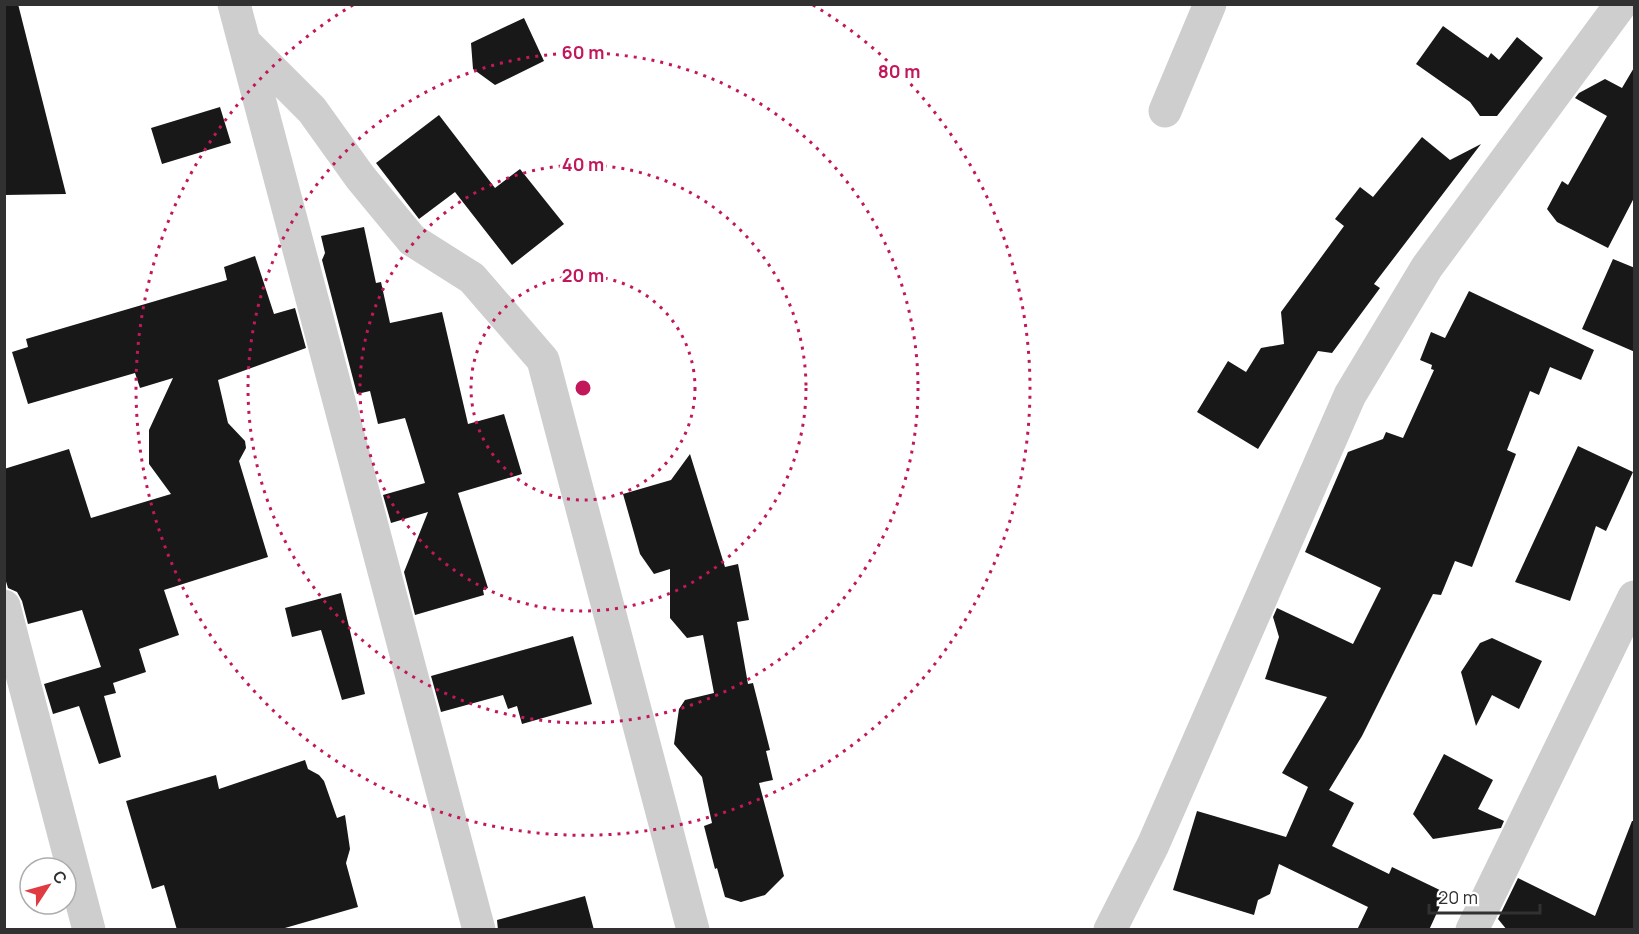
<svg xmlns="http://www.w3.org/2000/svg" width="1639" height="934" viewBox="0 0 1639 934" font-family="Manrope,sans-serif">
	<rect width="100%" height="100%" fill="#fff"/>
	<!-- building -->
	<path fill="#181818" d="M4,4H18L66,194L4,195Z
		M524,18L544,61L495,85L473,69L471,43Z
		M1443,26L1488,58L1491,53L1499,60L1517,37L1543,58L1497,116H1480L1470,102L1416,64Z
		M1635,66V196L1608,248L1557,222L1547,209L1562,181L1568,185L1607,116L1575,98L1579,93L1605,79L1622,88Z
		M220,107L231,143L162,164L151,128Z
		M439,115L495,188L520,169L564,224L512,265L455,192L419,219L376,163Z
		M1422,137L1450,160L1481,144L1374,284L1380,288L1332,353L1318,351L1258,449L1197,412L1228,361L1246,372L1261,348L1284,344L1281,312L1344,226L1335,219L1360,187L1373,197Z
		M364,227L376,283L381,282L390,323L442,312L468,424L504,414L522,474L458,493L488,588L483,590L484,595L415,615L404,572L428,512L391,523L383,495L425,483L405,418L378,424L370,391L357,394L322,260L325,253L321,236Z
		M255,256L274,314L295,308L306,348L218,380L228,423L245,441L246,448L239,461L268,557L164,590L179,635L139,649L146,672L113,683L116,693L104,696L121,757L99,764L79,706L53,714L44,684L101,667L82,610L28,624L22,601L17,592L8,588L4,575V469L69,449L91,518L171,494L149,464V430L173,378L140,388L135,373L28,404L12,352L28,347L26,339L227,280L224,267Z
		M1613,259L1635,268V352L1582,329Z
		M1469,291L1594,350L1581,380L1550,367L1539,395L1530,391L1507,450L1516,454L1472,567L1455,561L1441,595L1433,594L1362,736L1329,790L1354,803L1332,846L1389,874L1392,867L1446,893L1429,930H1357L1368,907L1279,864L1270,894L1258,900L1254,915L1173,890L1197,811L1286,837L1308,787L1282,773L1327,697L1265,679L1279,637L1273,617L1277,608L1353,644L1381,588L1305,552L1348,452L1383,439L1386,432L1403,438L1434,370L1431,369L1432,365L1420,360L1431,332L1445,338Z
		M1578,446L1633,472L1606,531L1596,526L1570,601L1515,582Z
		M690,454L725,567L738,564L749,620L737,622L748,684L753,683L770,750L766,751L773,780L759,783L784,876L765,895L741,902L725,897L717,868L715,869L704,826L712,823L702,777L674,744L679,709L685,700L714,693L703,635L687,638L670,618V569L654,574L640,554L623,494L671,480Z
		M341,593L365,694L342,700L321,630L292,637L285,608Z
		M573,636L592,704L522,724L517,706L508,709L503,695L441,712L431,676Z
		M1492,638L1542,661L1519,709L1492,695L1476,726L1461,672L1480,643Z
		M1444,754L1493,780L1478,809L1504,821L1501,828L1433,839L1413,814Z
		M305,760L308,769L319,775L324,781L337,818L345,815L350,849L346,863L358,907L278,930H177L164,885L152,889L126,801L216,775L219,789Z
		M1632,821H1635V930H1507L1498,919L1518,878L1595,916Z
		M585,896L594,930H498L497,920Z"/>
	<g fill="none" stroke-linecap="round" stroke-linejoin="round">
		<!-- street -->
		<path stroke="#cecece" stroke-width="33" d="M234,4L479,930
			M244,42L312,110L360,177L412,240L472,278L543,360L693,930
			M1165,111L1210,4
			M4,606L89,930
			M1110,930L1153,845L1350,395L1427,267L1621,4
			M1472,930L1634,597"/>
	</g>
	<!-- distance rings -->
	<g fill="none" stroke="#c2185b" stroke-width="3" stroke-dasharray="3 6">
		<circle cx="583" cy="388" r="112"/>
		<circle cx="583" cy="388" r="223"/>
		<circle cx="583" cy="388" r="335"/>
		<path d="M813 5A447 447 0 1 1 353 5"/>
	</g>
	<circle cx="583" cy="388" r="9" fill="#c2185b" stroke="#fff" stroke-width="3"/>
	<g font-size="18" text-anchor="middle" font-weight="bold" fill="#c2185b" stroke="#fff" stroke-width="6" stroke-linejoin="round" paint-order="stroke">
		<text x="583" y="59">60 m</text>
		<text x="899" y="78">80 m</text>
		<text x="583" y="171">40 m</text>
		<text x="583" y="282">20 m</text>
	</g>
	<!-- border -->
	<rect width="1639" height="934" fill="none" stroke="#313131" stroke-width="12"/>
	<!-- north arrow -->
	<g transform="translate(48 886) rotate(54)"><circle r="28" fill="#ffffff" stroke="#adadad" stroke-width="1.5"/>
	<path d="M0-4.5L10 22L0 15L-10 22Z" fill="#e13b42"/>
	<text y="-9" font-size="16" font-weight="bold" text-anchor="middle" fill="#313131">С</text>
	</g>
	<!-- scale -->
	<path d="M1429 904v9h111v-9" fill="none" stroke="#313131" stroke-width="3"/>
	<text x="1438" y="904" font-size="18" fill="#313131" stroke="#ffffff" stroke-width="4.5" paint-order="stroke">20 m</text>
</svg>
